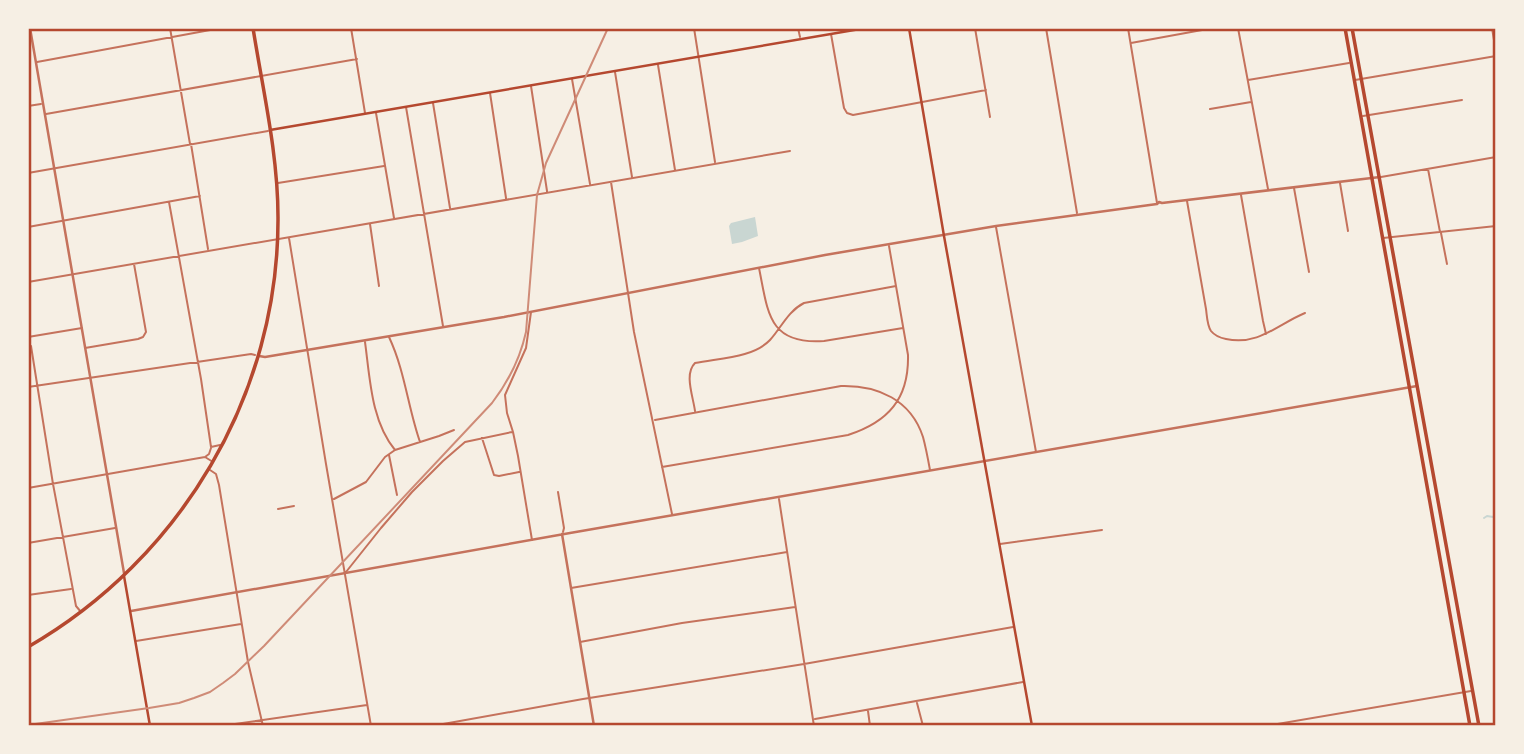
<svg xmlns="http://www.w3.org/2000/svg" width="1524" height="754" viewBox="0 0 1524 754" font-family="Georgia,serif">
	<rect width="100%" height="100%" fill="#f6efe4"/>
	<!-- water -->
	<path fill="#c9d6d2" d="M755,217L758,236L742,242L732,244L729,226L731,223Z"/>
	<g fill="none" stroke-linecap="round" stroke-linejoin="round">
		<!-- stream -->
		<path stroke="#c9d6d2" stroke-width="2" d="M1484,518L1487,516L1493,517L1496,513"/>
		<!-- minor -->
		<path stroke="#c5725c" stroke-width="2" d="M170,28L190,144
			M351,28L365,113
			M694,28L715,162
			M798,28L800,37
			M975,28L990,117
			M1046,28L1077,213
			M1128,28L1157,203
			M1238,28L1268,189
			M1492,28L1496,52
			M831,34L844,108L847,113L853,115L986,90
			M1131,43L1213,28
			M37,62L221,28
			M658,65L675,170
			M615,72L632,177
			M572,79L590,184
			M1248,80L1349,63
			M1355,80L1496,56
			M531,86L547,191
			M490,93L506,198
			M433,103L450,208
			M28,106L41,104
			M406,107L443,326
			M1210,109L1251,102
			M376,113L394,218
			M46,114L357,59
			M1363,116L1462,100
			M191,144L208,249
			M1428,169L1440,232
			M28,173L268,131
			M1381,177L1496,157
			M611,182L634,332L672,514
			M278,183L384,166
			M1340,183L1348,231
			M1294,188L1309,272
			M1241,195L1263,321L1266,334
			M1187,201L1206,309C1207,316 1207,325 1211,331C1215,336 1221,338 1226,339C1259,346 1278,324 1305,313
			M169,202L201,379L211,447L220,445
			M370,224L379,286
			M28,227L200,196
			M996,227L1036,452
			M1441,233L1447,264
			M289,238L326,464L371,726
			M1383,238L1496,226
			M759,268C768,312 768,345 824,341L903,328
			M28,282L790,151
			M531,312L526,348L505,395L507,413L513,432L518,456L532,540
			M28,337L82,328
			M389,337C405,371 408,408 420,442
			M365,342C370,378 371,421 395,450
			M31,346L53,484L76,606L81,612
			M85,348L138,339L143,337L146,332L134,264
			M28,387L251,354L255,355
			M695,411C693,396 684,374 695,363C719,358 753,358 770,340C781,328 788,311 804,303L896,286
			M655,420L841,386C878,385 911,400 923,437C926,448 928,459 930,470
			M482,438L494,475L499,476L519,472
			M389,455L397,495
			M205,457L209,454L211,448
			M662,467L848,435C888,422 909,399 908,355L889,246
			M210,470L216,474L219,485L248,662L263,726
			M28,488L205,457L213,462
			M558,492L564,528L563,532
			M334,499L366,482L385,457L395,450L439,436L454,430
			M779,499L814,726
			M278,509L294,506
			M28,543L115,528
			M1000,544L1102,530
			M346,572L381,528L412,492L443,461L465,442L512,432
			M571,588L787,552
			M28,595L71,589
			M136,641L241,624
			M580,642L682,623L795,607
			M917,703L923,726
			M868,711L870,726
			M815,719L1023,682
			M221,726L367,705
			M432,726L583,699L804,664L1013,627
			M1265,726L1471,691"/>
		<!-- tertiary -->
		<path stroke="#c5725c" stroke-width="2.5" d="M30,28L124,573
			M259,356L265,357L504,317L825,255L996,226L1157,204L1159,202L1162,203L1380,177
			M562,534L594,726
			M131,611L570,533L1417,386"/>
		<!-- secondary -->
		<path stroke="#b5482f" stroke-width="2.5" d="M909,28L944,236L1032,726
			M270,130L866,28
			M124,576L150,726"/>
		<!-- primary -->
		<path stroke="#b5482f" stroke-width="3.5" d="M1345,28L1470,726
			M1352,28L1479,726
			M28,647C181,559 279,394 278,217C278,154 263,91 253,28"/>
		<!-- rail -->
		<path stroke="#cf8b77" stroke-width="2" d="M28,725L149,708L179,703L194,698L210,692L223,683L235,674L264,646L492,403C509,381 520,359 526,332L537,195L546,163L608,28"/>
	</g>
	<!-- border -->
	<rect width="1524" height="754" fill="none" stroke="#f6efe4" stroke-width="60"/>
	<rect x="30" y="30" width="1464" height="694" fill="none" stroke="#b5482f" stroke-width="2.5"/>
</svg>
